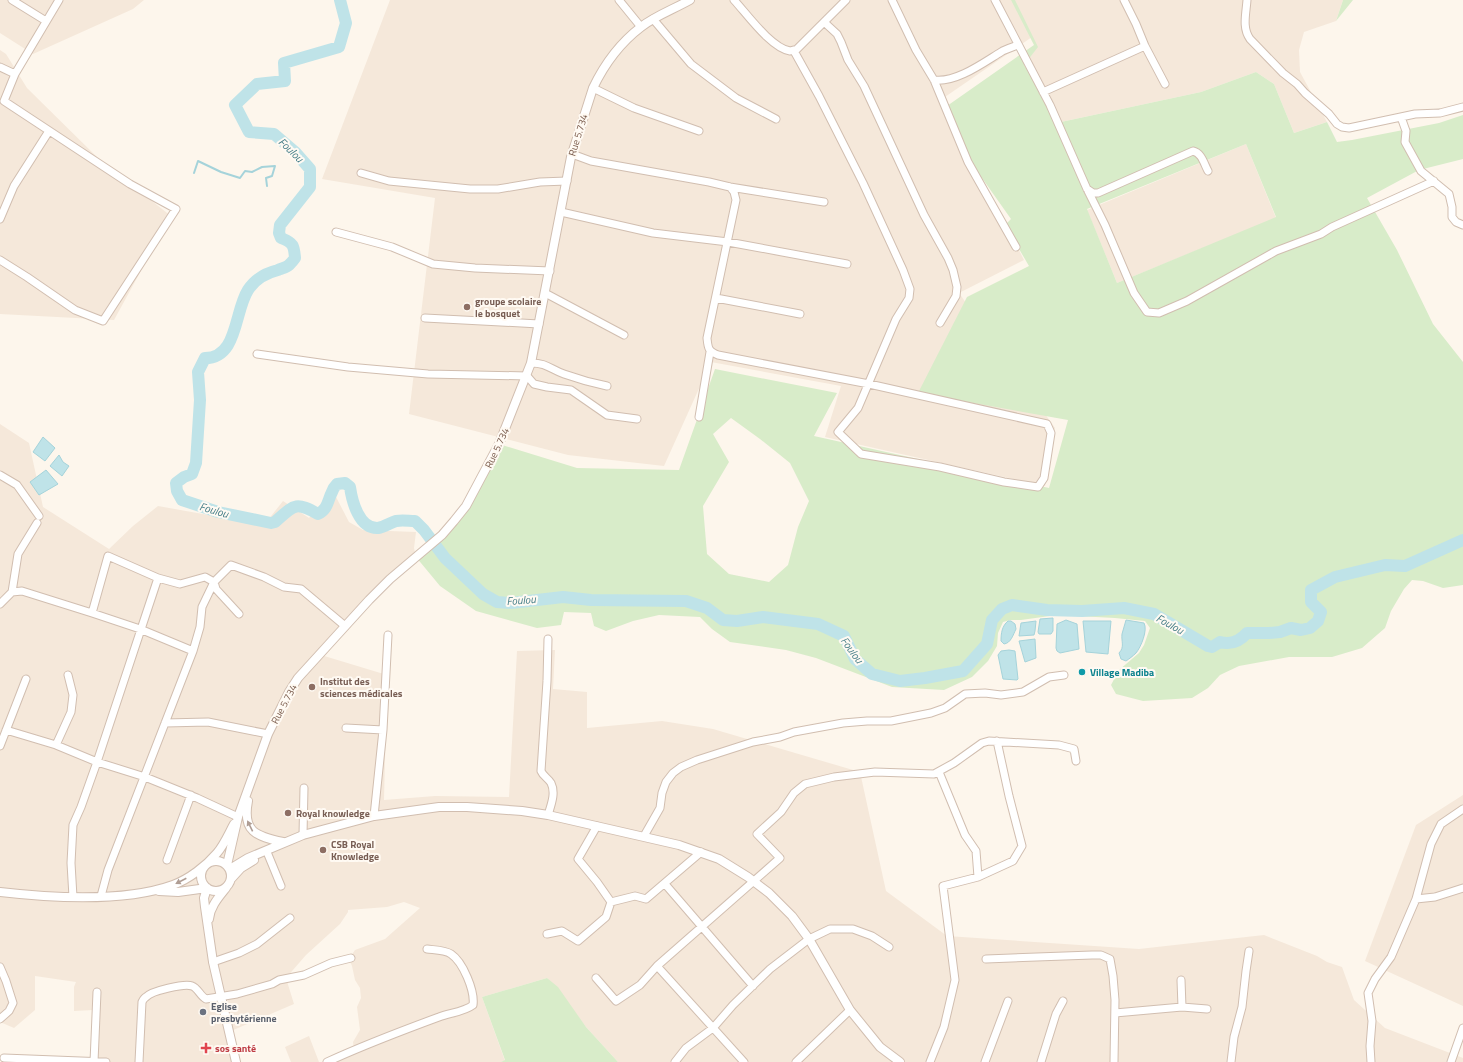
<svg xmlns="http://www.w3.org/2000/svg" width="1463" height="1062" viewBox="0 0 1463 1062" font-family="'Titillium Web',sans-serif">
	<rect width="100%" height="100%" fill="#fdf6ec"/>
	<!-- residential -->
	<path fill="#f5e8da" d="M0,0H144L133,9L33,54L0,33Z
		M390,0H1343L1336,21L1304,32L1299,50L1300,72L1327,122L1294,133L1274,84L1256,72L1201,92L1061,122L1024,65L1037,47L1032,37L942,99L1024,260L959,293L1055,428L1045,486L825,437L841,386L711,362L664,466L568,455L409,414L435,198L322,179Z
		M0,50L6,54L27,88L101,161L171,216L114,320L0,314Z
		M1246,144L1276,218L1117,283L1087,210Z
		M0,424L29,443L43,507L109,549L133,526L158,506L264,525L283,501L309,518L327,498L335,495L349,522L363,530L416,532L414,548L416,557L321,655L387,675L384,800L435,796L509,797L517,651L555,650L553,689L587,692V728L662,721L713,729L860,772L886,891L947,936L1139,949L1264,935L1317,956L1327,962L1342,967L1354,1000L1385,1028L1463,1058V1062H618L586,1027L547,978L482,997L505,1061L501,1062H323L354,1050L353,1042L360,1030L357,1007L361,998L360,988L355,980L352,966L349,959L355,950L385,939L420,908L404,902L387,907L348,910V912L340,924L306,955L286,978L294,1004L231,1031L238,1062H8L10,1059L94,1060L93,1010L74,1011V987L76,982L35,976V1010L14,1028L0,1022Z
		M1463,795V1006L1365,961L1416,825Z
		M309,1036L319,1062H291L285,1047Z"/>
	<!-- green -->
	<path fill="#d8ecc9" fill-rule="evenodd" d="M1011,0H1015L1038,47L1024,65L1061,122L1201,92L1256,72L1274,84L1294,133L1327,122L1337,142L1352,140L1439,123L1463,115V159L1419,170L1367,198L1397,250L1433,324L1463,362V585L1443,588L1423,581L1412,580L1404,589L1391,611L1385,628L1362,648L1332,657H1289L1239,666L1220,675L1208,688L1192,698L1143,701L1116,694L1111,685L1119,670L1139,653L1144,645L1150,628L1145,621L1115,618L1057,615L1021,620H1010L1003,622L998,633L997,646L988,661L972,677L944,690L892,687L816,658L786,650L730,642L712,629L700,617L659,615L633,621L606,631L594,626L591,613L564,612L561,625L537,628L476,611L440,586L416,557L454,521L499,444L577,468L679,470L715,369L837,393L814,436L1049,488L1068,420L918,393L967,297L1029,266L1005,225L1011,219L965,154L947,106L1034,45ZM1246,144L1276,217L1117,283L1087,209ZM731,418L760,439L790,463L809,501L798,527L788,565L769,582L729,574L707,554L703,506L729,462L713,434Z
		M1343,0H1353L1336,21Z
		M547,978L558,987L586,1027L618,1062H501L505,1060L482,997Z"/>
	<!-- water -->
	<path fill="#bfe3e8" stroke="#a5d3da" d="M43,437L55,448L45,461L33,452Z
		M59,455L63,462L69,466L62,476L50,466Z
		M46,470L58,484L39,495L30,482Z
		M1053,618V631L1051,634H1039L1038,632L1040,619Z
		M1066,620L1077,624L1079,649L1060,653L1057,651L1056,648L1057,624Z
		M1126,620L1144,623C1148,630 1141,647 1136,653C1133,656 1129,659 1126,661L1121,659L1119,653C1125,647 1121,641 1122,634C1123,629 1125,625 1126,620Z
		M1008,621H1011L1015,624L1016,629C1013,635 1011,643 1004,644L1001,641C1001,633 1002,626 1008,621Z
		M1036,621L1035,631L1034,635L1019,636L1021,623Z
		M1083,621H1111L1108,654L1086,652Z
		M1035,639L1036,658L1025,662L1019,641Z
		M1009,650L1015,651L1018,679L1017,680L1003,679L998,655L1001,651Z"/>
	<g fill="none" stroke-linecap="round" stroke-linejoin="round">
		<!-- stream -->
		<path stroke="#a5d3da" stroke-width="2" d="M194,173L198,161L221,172L240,178L245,171L252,172L262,167L275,166L272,176L266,178L267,186"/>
		<!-- river -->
		<path stroke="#bfe3e8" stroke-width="12" d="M340,0L346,23L339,47L284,63L285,81L257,84L235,105L249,132L274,134L295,152L310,169V187L280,225L279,233L281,238C294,243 294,246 295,258C293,261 291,263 289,265C286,268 281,268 278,270C266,273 255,279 248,290C234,312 238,358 205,358L198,372L200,400L196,463L192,474L184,477L176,483L177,491L182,500L218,512L271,523L275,522C294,505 295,501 318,514C328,509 327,502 332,492C333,489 335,486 337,484L345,483L350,487C352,501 359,529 378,528C384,527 390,523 396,521C402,520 409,521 415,521L424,530L445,558L483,594L497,602L511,603L563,597L591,600L686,601L707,608L723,620L737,621L763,617L818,624L844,636L855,659L872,674L900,681L925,678L963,671L987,644L992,620L1002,609L1012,605L1047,610L1082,611L1124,608L1154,614L1208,646L1212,647L1220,642C1231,645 1240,641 1247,633H1269L1280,632L1291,628L1301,630L1310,628L1318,621L1321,612L1311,602V590L1335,577L1385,565L1405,566L1463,540"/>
		<defs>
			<path id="minor" d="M12,0L46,21
				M619,0L641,27
				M734,0C747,14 771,48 790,51L797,49L846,0
				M892,0L916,50L934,80L968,162L1016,247
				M995,0L1050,105L1087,189L1105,225L1134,293L1147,312L1159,313L1187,301L1276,251L1321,234L1332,227L1434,181
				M1124,0L1136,24L1145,46L1165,84
				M1247,0C1246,14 1242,28 1250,39L1283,73L1297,84L1305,93L1329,114L1337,124L1342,127L1349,128L1415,114L1440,113L1463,107
				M653,19L691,64L736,98L776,119
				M824,22L837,34L841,42L848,60L864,86L924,215L948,258L953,270L957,287L956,296L940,323
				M0,67L15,74
				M934,80C956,83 983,63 1001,52C1006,49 1013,47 1018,45
				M593,88L634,108L699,131
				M1043,92L1145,46
				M1401,117L1406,131L1405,142L1421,171L1449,194L1452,207V217L1456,222L1463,225
				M572,154L591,161L709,182L730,187L824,202
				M361,173L389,181L470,189H498L540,182L567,181
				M730,187L734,192L736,200L707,338C708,348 708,351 718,355L869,384L1047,424L1051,433L1044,478L1038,487L1004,482L940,467L861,454L838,432L858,408L896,319L909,298L910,289L903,270L863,183L819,96L794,51
				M1087,189L1093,193H1098L1193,151C1202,153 1204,164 1208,171
				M561,212L653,233L728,242L847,264
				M0,219L14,186L49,131
				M336,232L392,247L433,264L475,268L550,271
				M0,260L27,277L75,310L103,321L176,209L130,184L4,101L15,74L59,0
				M545,293L624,335
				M716,298L800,314
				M425,318L539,324
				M257,354L348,367L428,374L527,376L534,384L547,387L571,390L607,415L637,419
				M531,363C547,363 550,369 564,374C578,379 592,383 607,386
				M699,417L710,352
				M0,475L17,485L39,516
				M12,592L22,591L92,613L140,629L193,651
				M0,604L12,592L18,554L37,523
				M92,613L108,556L158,578L180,584L205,577L214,582L216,589L239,614
				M548,639L547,681L541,771C543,776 548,778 551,783C556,793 551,805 548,815
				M165,723L208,722L268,734
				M346,728L383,730L374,816
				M6,730L56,745L97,762L145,777L197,798L238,817
				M383,730L388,635
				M56,745L71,712L73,695L68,675
				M0,746L26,679
				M939,772L965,835L976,851L978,877
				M303,835L304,788
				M644,836L660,808L662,793L666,782L673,773L681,767L697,760L753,742L780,737L794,732L843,723L867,721H891L931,713L945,708L965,694L985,693L1001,695L1023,692L1049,677L1064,675
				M267,852L281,886
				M167,860L191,795
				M665,884L753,986
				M101,896L108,870L193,651L200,627L202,607L214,582L231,565L264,577L284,587L301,589L345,626
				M73,897L71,863L73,825L81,807L97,762L158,578
				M1416,899L1435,897L1463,888
				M611,902L635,896L646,899L701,852
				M547,934L562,931L578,941L606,917L611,902L597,882L578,859L597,826
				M986,959L1092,955H1101L1110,959L1113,976L1115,1000L1114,1062
				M213,962L239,953L257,944L290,918
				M657,966L744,1062
				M0,967L6,981L13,1003L9,1011L0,1019
				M596,978L616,1001L640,985L657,966L780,858L757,834L781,812L794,793L805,784L834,777L875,772L934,774L954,763L982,743L989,741L1059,745L1074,749L1076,761
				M1181,980L1182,1007L1207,1009
				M1115,1013L1182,1007
				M4,1058L106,1062
				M94,1062L97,992
				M139,1062L142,1002C143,1000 144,998 146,997C151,991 185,983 192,986C198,988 200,996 206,999L237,994L272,984L279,980L304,975L331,963L351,958
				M327,1062C364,1045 401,1031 439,1017C449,1013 464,1012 473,1005C475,991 463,962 451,954C445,950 434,950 427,949
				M675,1062L686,1048L713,1028L733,1005L770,969L809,939L830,929H853L872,936L889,947
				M796,1062L850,1010
				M930,1062L944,1027L955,980L943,886L978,877L1013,861L1022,846L1009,796L997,741
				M985,1062L1008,1001
				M1041,1062L1056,1014L1063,1001
				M1231,1062L1234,1037L1242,1007L1246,971L1249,951
				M1371,1062L1370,1046L1372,1021L1368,993L1375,979L1391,957L1416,899L1431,844L1441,824L1463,809
				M1451,1062L1463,1028"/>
			<path id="tertiary" d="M248,801C242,832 256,836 283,842
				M201 876a15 15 0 1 1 30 0a15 15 0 1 1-30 0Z
				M227,865L238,817L268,734L289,692L298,678L369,600L390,579L442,535L454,521L466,506L499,444L531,363L571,157L593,88C604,65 620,43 641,27C655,16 674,9 690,0
				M230,869L248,858L303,835L374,816L439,807H467L522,811L548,815L679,845L719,859L748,877L769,893L792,916L809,939L850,1010L880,1047L900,1062
				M231,879L241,868L254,860
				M159,891L178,892L207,888L204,898L205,907L213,962L236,1062
				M0,892C52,898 123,903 173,885C189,879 206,866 217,853C224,845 229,833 234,824
				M209,919C210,907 218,898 226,888"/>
		</defs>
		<!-- minor casing -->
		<use href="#minor" stroke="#d1beb0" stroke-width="9"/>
		<!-- tertiary casing -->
		<use href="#tertiary" stroke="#d1beb0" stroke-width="10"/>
		<!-- minor -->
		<use href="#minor" stroke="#fff" stroke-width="7"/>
		<!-- tertiary -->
		<use href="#tertiary" stroke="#fff" stroke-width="8"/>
	</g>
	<!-- one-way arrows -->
	<defs><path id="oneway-solid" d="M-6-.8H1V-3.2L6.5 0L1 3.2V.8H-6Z"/></defs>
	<g fill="#af9d94">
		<use href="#oneway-solid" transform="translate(250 826) rotate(-116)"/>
		<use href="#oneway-solid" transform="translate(181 881) rotate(153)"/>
	</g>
	<!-- markers -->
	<g fill="#8d6e63" stroke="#fffaf3" stroke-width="1.5">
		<circle cx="467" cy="307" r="4"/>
		<circle cx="312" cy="687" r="4"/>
		<circle cx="288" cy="813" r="4"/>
		<circle cx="323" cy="850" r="4"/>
	</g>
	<circle fill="#0f9aa8" stroke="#fffaf3" stroke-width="1.5" cx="1082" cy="672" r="4"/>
	<circle fill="#6b7280" stroke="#fffaf3" stroke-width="1.5" cx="203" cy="1012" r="4"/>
	<path fill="#e0444e" stroke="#fffaf3" stroke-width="1.5" d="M204 1042h4v4h4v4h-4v4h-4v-4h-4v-4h4z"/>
	<g text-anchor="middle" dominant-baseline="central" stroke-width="4" stroke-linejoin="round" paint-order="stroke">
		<!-- street labels -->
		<g font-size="10" fill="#7a5c4d" stroke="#fffaf3">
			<text transform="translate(578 135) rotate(-73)">Rue 5.734</text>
			<text transform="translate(497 448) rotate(-65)">Rue 5.734</text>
			<text transform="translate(284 704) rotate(-62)">Rue 5.734</text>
		</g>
		<!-- education labels -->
		<g font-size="10" font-weight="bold" fill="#785e54" stroke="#fffaf3" text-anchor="start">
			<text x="475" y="301">groupe scolaire<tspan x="475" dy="12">le bosquet</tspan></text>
			<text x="320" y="681">Institut des<tspan x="320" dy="12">sciences médicales</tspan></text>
			<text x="296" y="813">Royal knowledge</text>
			<text x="331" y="844">CSB Royal<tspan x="331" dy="12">Knowledge</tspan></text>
		</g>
		<!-- culture labels -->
		<g font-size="10" font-weight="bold" fill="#0d838f" stroke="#fffaf3" text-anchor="start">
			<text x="1090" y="672">Village Madiba</text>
		</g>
		<!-- worship labels -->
		<g font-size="10" font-weight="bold" fill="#5b616d" stroke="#fffaf3" text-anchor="start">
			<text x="211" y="1006">Eglise<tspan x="211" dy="12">presbytérienne</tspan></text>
		</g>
		<!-- health labels -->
		<g font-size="10" font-weight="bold" fill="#be3a42" stroke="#fffaf3" text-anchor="start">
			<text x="215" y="1048">sos santé</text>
		</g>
		<!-- water labels -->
		<g font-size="11" font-style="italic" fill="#437c86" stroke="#fffaf3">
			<text transform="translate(291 150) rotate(44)">Foulou</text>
			<text transform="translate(214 510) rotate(16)">Foulou</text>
			<text transform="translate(521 600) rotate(-4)">Foulou</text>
			<text transform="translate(1170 624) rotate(29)">Foulou</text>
			<text transform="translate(852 650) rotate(54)">Foulou</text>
		</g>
	</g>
</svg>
